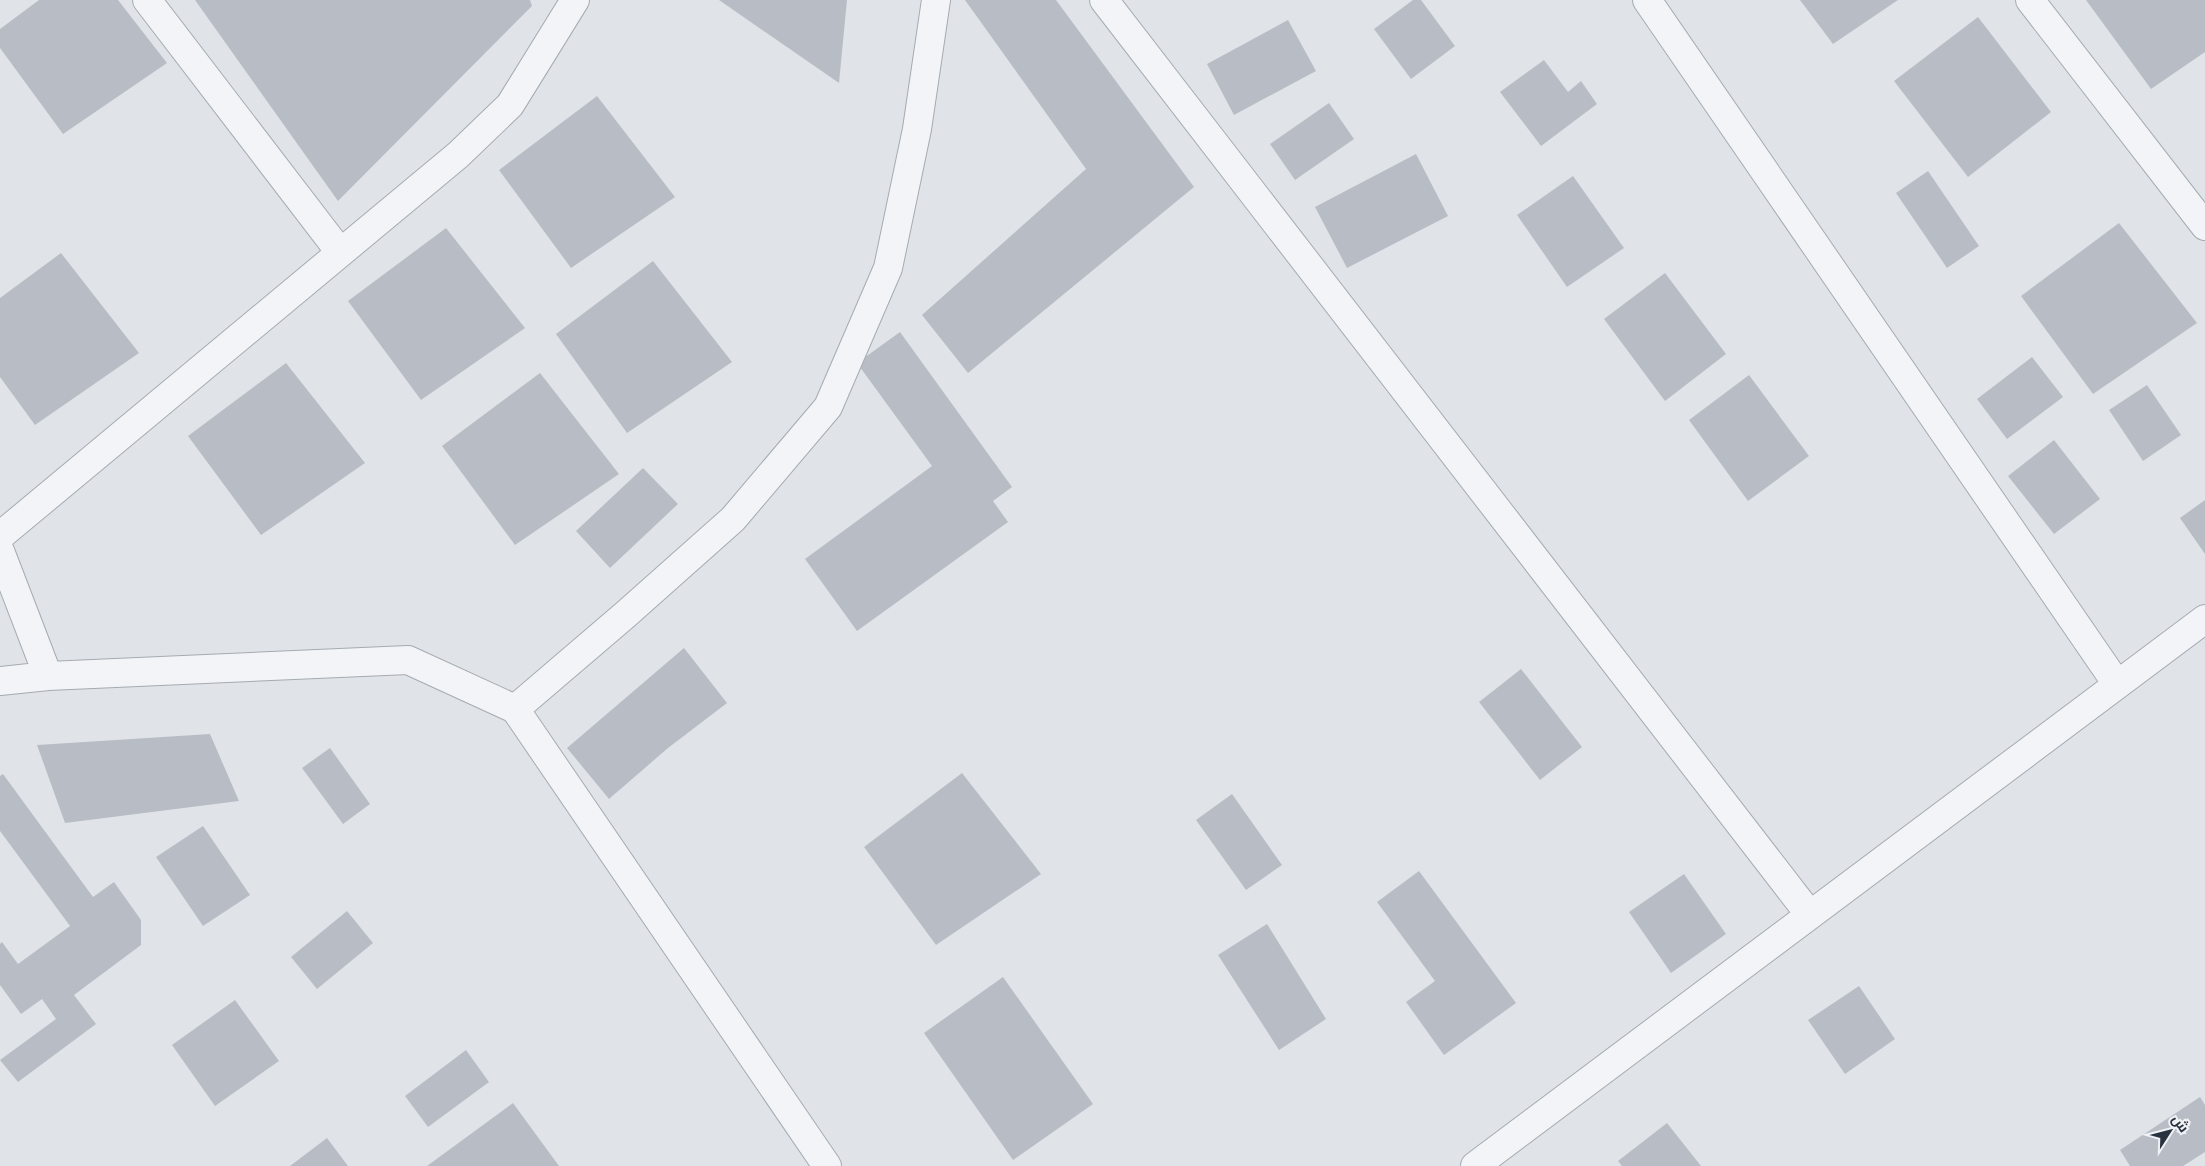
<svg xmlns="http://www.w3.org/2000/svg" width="2205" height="1166" viewBox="0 0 2205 1166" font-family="'Golos Text',Cairo,sans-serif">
	<rect width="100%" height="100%" fill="#e0e4e8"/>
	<!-- building -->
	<path fill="#b8bdc5" d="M39,0H118L167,63L63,134L0,48V29Z
		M195,0H530L532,6L338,201Z
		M719,0H847L839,83Z
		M965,0H1056L1194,187L968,373L922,315L1086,169Z
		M1413,0H1421L1455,46L1411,79L1374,29Z
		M1800,0H1898L1833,44Z
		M2086,0H2205V52L2151,89Z
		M1978,17L2051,112L1968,177L1894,81Z
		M1288,20L1316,71L1234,115L1207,64Z
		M1544,60L1568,92L1581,81L1597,104L1541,146L1500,92Z
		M597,96L675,197L571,268L499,170Z
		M1329,103L1354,139L1295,180L1270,144Z
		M1416,154L1448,216L1347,268L1315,207Z
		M1928,171L1979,246L1947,268L1896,193Z
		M1573,176L1624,248L1567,287L1517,215Z
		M2119,223L2197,323L2093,394L2021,296Z
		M446,228L525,328L421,400L348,301Z
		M61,253L139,353L35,425L0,377V298Z
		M653,261L732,362L627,433L556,334Z
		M1665,273L1726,354L1665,401L1604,319Z
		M900,332L1012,487L993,501L1008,522L857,631L805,559L932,466L857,363Z
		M2032,357L2063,397L2007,439L1977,399Z
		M286,363L365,463L261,535L188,436Z
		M540,373L619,474L515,545L442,446Z
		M1749,375L1809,456L1748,501L1689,420Z
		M2147,385L2181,435L2143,461L2109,410Z
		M2054,440L2100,499L2054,534L2008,476Z
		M643,468L678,504L610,568L576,531Z
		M2205,500V554L2180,518Z
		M684,648L727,703L668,748L609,799L567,748Z
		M1521,669L1582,747L1540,780L1479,702Z
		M210,734L239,801L65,823L37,745Z
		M330,748L370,804L343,824L302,768Z
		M962,773L1041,874L936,945L864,847Z
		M3,774L93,897L114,882L141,920V945L74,995L96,1024L18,1082L0,1060L56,1019L42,999L21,1014L0,985V944L2,942L18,964L70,926L0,831V776Z
		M1232,794L1282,865L1246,890L1196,820Z
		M203,826L250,895L203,926L156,857Z
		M1419,871L1516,1003L1444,1055L1406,1002L1435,981L1377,902Z
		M1684,874L1726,934L1671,973L1629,912Z
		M347,911L373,943L317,989L291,957Z
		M1267,924L1326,1019L1279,1050L1218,955Z
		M1003,977L1093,1104L1013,1160L924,1033Z
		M1859,986L1895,1039L1845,1074L1808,1020Z
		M235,1000L279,1061L215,1106L172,1045Z
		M466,1050L489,1082L428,1127L405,1096Z
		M2200,1097L2205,1105V1152L2183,1166H2130L2120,1150Z
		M513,1103L559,1166H427Z
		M1667,1123L1701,1166H1622L1618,1161Z
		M327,1138L348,1166H290Z"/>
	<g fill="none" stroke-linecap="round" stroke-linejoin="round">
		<defs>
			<path id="minor" d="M147,0L340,252
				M1104,0L1810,915
				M1647,0L2117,684
				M2030,0L2205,226
				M0,536L458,155L510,105L575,0
				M0,551L48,676
				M0,681L48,676L408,660L515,709L625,615L733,519L828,407L888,268L917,129L936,0
				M515,709L827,1166
				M1475,1166L2205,619"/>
		</defs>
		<!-- minor casing -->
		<use href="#minor" stroke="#a5abb2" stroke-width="30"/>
		<!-- minor -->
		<use href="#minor" stroke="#f3f4f7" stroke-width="28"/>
	</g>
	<!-- north arrow -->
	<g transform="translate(2170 1131) rotate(54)" stroke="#f0f2f6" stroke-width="4" paint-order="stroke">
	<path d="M0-4L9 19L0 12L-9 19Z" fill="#29323f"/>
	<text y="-8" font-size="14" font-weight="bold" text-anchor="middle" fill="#29323f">ش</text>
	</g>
</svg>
